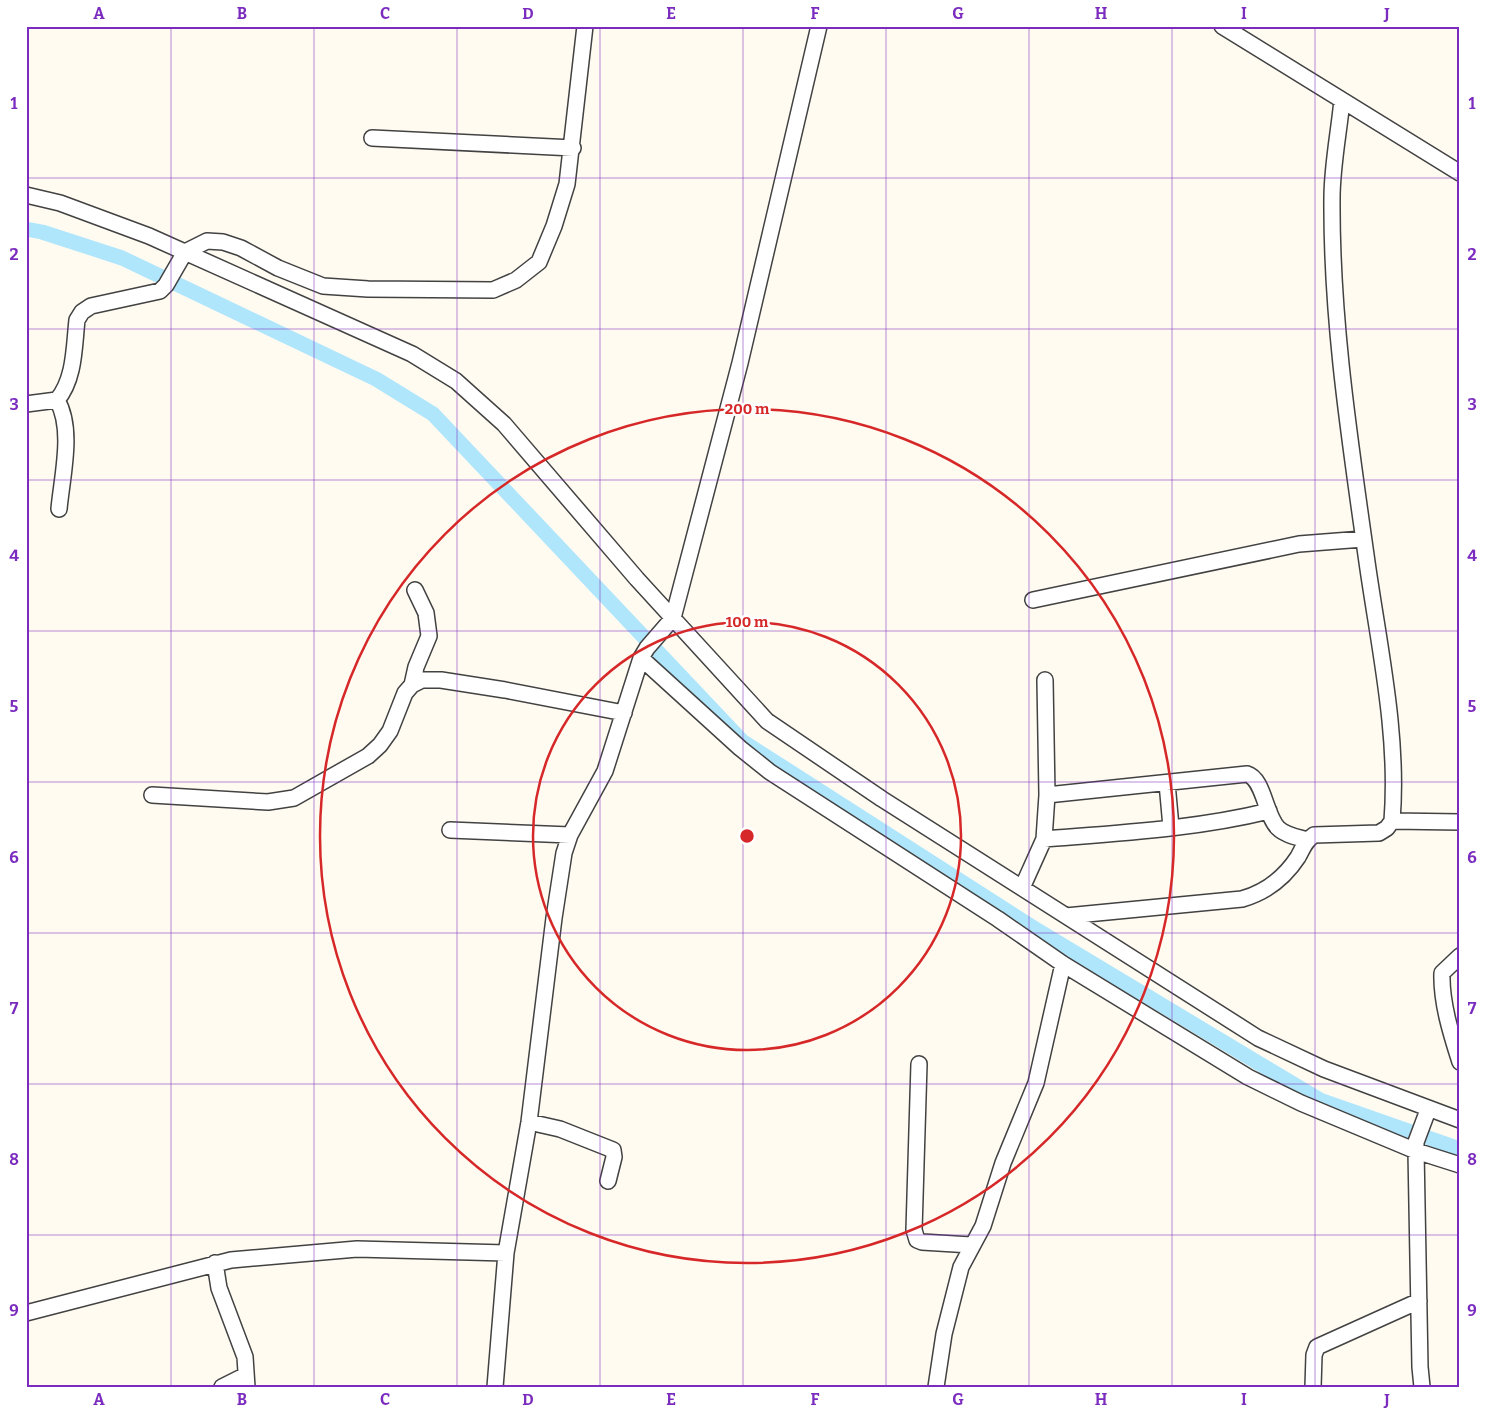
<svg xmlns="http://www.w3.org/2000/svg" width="1486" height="1413" viewBox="0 0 1486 1413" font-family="Bitter,serif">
	<rect width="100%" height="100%" fill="#fffbf1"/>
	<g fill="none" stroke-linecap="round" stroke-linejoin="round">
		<!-- canal -->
		<path stroke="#b0e6fc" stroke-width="15" d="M26,229L42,232L122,258L376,379L433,414L742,741L1037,930L1320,1100L1460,1149"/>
		<defs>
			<path id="minor" d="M1222,26L1460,173
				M372,138L573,148
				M26,195L60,203L149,236L412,354L456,381L504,424L637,579L767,721L882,799L1258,1038L1324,1069L1460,1120
				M57,400C74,429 62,476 59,509
				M26,404L57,400C75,379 74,346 77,320L82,312L91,306L160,291L166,285L185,252L207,241L223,242L241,248L278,268L323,286L368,289L493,290L516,280L539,262L554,226L567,184L585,26
				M1033,600L1299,544L1363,539
				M641,658L740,748L770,772L998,919L1063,964L1248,1077L1301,1103L1416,1151L1460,1165
				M412,685L416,667L429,636L426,613L415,590
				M1167,783L1171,827
				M152,795L268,802L294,798L368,756L380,745L390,731L405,693L412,685L422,680H441L505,690L624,713
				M1047,795L1247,774C1264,779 1265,815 1278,828C1285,835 1297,837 1307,840
				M1392,821L1460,822
				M450,830L570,835
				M1044,839C1119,833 1196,829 1269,811
				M1022,888L1044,839L1047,795L1045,680
				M1066,916L1242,899C1266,892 1285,877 1298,857C1303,848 1305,841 1314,835L1379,833L1387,828L1392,821C1399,735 1379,647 1367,562C1350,441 1331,320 1332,198C1332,166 1339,132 1342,100
				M1460,956L1442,973C1441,1002 1451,1034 1460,1062
				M919,1064L914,1230L917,1240L922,1242L971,1245
				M529,1122L560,1129L613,1150L614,1157L608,1181
				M215,1263L219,1288L245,1357L247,1387
				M26,1313L231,1260L357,1249L506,1253
				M222,1387L246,1375
				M495,1387L506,1253L529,1122L554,918L564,853L570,835L605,771L641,658L647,648L673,618L740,363L819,26
				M936,1387L944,1334L961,1267L983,1226L1003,1163L1036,1083L1063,964
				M1313,1387L1314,1355L1317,1347L1419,1301
				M1422,1387L1420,1367L1416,1151V1142L1428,1110"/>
		</defs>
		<!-- minor casing -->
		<use href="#minor" stroke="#424242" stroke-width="18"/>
		<!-- minor -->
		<use href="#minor" stroke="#fff" stroke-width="15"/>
	</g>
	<!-- grid -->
	<path fill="none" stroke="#7b2cbf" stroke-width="1" stroke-opacity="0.55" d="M171,26V1387M314,26V1387M457,26V1387M600,26V1387M743,26V1387M886,26V1387M1029,26V1387M1172,26V1387M1315,26V1387M26,178H1460M26,329H1460M26,480H1460M26,631H1460M26,782H1460M26,933H1460M26,1084H1460M26,1235H1460"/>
	<!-- distance rings -->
	<g fill="none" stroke="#d62828" stroke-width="2.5">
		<circle cx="747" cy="836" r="214"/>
		<circle cx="747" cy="836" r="427"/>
	</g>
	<circle cx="747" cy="836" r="8" fill="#d62828" stroke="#fff" stroke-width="2.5"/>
	<g font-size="15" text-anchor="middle" font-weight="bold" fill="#d62828" stroke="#fff" stroke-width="5" stroke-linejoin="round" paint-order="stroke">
		<text x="747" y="414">200 m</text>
		<text x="747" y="627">100 m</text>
	</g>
	<!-- border -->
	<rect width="1486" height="1413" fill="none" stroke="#ffffff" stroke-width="55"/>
	<rect x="28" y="28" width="1430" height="1358" fill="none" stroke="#7b2cbf" stroke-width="2"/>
	<g font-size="16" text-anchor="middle" font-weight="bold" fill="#7b2cbf">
		<text x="99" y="19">A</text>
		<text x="242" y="19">B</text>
		<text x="385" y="19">C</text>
		<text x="528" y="19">D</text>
		<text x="671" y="19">E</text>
		<text x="815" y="19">F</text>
		<text x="958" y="19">G</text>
		<text x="1101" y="19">H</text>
		<text x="1244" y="19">I</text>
		<text x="1387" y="19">J</text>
		<text x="14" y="109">1</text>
		<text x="1472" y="109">1</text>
		<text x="14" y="260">2</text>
		<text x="1472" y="260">2</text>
		<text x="14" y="410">3</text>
		<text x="1472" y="410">3</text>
		<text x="14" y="561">4</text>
		<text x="1472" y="561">4</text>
		<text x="14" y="712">5</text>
		<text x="1472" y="712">5</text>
		<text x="14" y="863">6</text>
		<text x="1472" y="863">6</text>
		<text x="14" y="1014">7</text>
		<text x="1472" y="1014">7</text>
		<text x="14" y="1165">8</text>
		<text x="1472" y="1165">8</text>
		<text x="14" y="1316">9</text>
		<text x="1472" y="1316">9</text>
		<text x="99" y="1405">A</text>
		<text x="242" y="1405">B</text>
		<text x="385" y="1405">C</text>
		<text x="528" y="1405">D</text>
		<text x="671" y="1405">E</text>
		<text x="815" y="1405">F</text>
		<text x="958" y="1405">G</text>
		<text x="1101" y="1405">H</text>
		<text x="1244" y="1405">I</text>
		<text x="1387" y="1405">J</text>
	</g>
</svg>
